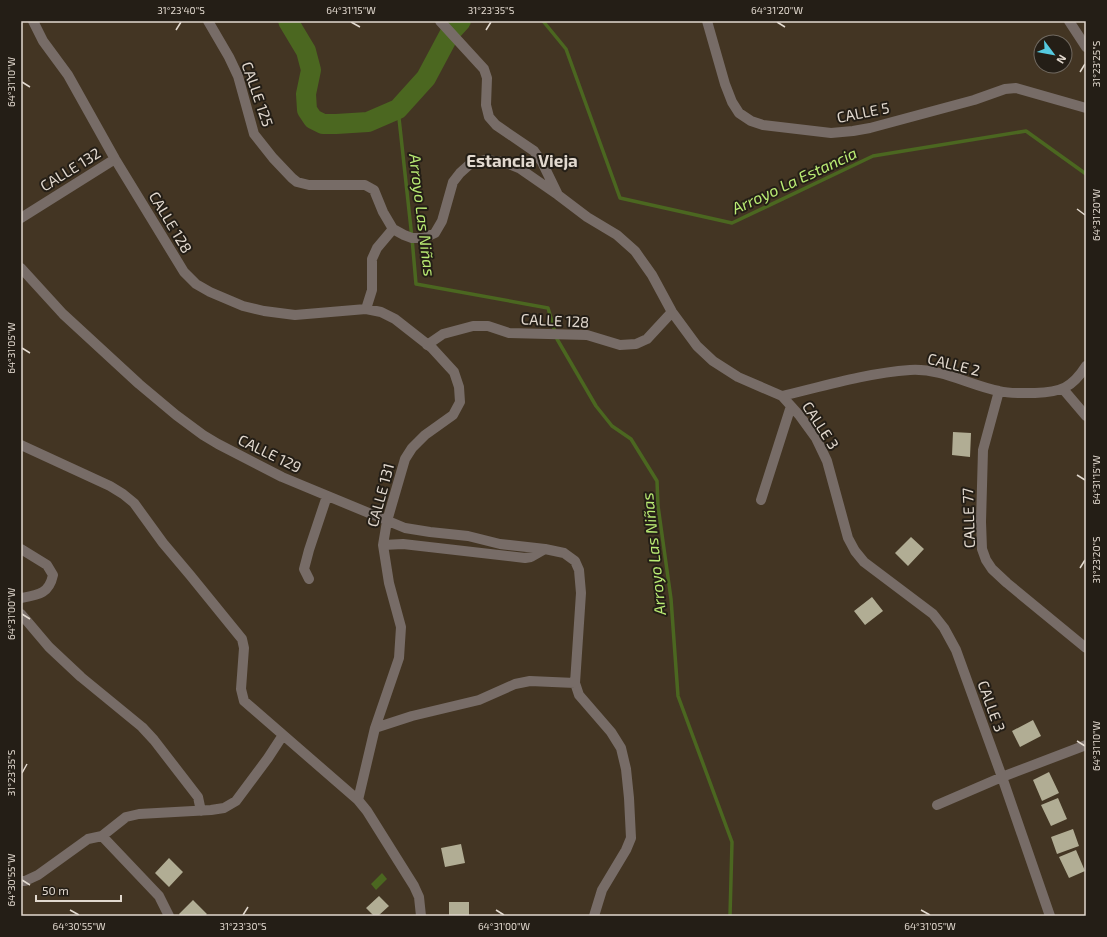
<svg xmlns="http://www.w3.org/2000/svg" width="1107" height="937" viewBox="0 0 1107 937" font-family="'Exo 2',sans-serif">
	<rect width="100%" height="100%" fill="#433523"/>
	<!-- water -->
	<path fill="#4b6720" d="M382,873L387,879L376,890L371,884Z"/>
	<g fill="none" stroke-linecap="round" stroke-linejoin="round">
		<!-- stream -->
		<path stroke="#4b6720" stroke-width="3.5" d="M543,21L566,49L620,198L732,223L873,156L1026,131L1086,174
			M398,109L412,238L416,284L548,308L557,339L596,406L612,426L631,439L657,481L658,506L671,599L678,696L732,842L730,916"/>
		<!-- river -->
		<path stroke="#4b6720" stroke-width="20" d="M288,21L306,51L311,70L306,94L307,110L313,119L323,124H336L368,122L398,109L426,78L450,33L461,21"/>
	</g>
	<!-- building -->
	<path fill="#b1ad94" d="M953,432L971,433L970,457L952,455Z
		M911,537L924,549L908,566L895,553Z
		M872,597L883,611L865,625L854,611Z
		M1033,720L1041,736L1020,747L1012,731Z
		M1049,772L1059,793L1042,801L1033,780Z
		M1058,798L1067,819L1051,826L1041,805Z
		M1073,829L1079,846L1057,854L1051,837Z
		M461,844L465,863L445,867L441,848Z
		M1076,850L1085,871L1069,878L1059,857Z
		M169,858L183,872L169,887L155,873Z
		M379,896L389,906L378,916H374L366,908Z
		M193,900L207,914L205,916H180L179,914Z
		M449,902H469V916H449Z"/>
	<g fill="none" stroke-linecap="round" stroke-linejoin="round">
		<!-- minor -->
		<path stroke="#776c67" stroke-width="10" d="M33,21L43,41L68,75L115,159L184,272L196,284L210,292L243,306L264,311L295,315L366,309L381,312L395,319L432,348L454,372L459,387L460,402L453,415L425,435L412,448L405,459L387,521L383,545L389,583L401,627L399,658L375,728L358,800
			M208,21L229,57L238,76L254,134L273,158L292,178L297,182L309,185H365L374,190L383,212L393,229L404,235L412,238H424L435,233L442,221L453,182L460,173L470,164L485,160L504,162L519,168L558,195
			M440,21L484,69L487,78L486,105L489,117L496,125L534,151L542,162L558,195L587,217L617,235L635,251L652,275L672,312L697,346L713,361L738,377L782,396L800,416L816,438L827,461L848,538L855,551L864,562L933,614L944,628L956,650L1002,777L1050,916
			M707,21L725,84L732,102L739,113L751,121L763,125L831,133L853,131L870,128L974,100L1005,89L1016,88L1086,108
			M1069,21L1086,47
			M21,218L115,159
			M21,268L63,314L139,384L176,415L203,435L218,444L282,477L405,528L430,532L468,536L500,544L545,549L564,553L575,561L579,570L581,593L575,683L579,695L611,732L621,748L626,769L629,798L631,838L626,850L602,890L594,916
			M366,309L372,290V259L377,248L393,229
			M427,345L443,334L473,326H488L509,333L587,335L620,345L636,344L647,339L672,312
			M1063,389L1086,416
			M999,391L983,450L981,522L982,549L986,560L992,569L1007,583L1086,648
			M782,396C824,386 867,373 910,370C942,368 969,385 999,391C1011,394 1023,393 1035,393C1061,392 1072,388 1086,366
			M21,445L110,486L123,494L134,503L163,543L190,575L242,639L244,648L241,689L244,701L358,800L367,811L414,886L419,897L421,916
			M761,500L791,406
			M383,545L403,544L525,558L531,557L545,549
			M21,549L47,565L53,575C49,594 38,595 21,598
			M309,579L304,569L309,550L327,496
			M21,614L49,647L81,677L142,727L154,740L198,797L201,811
			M375,728L412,716L479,700L515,684L530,681L575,683
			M937,805L1002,777L1086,745
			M102,836L159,896L169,916
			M21,881H25L38,875L88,839L102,836L126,817L139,814L211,810L224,808L236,801L268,758L283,735"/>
	</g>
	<!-- ticks -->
	<path fill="none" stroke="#e2d9cf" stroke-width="1.5" d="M351,22L360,27M777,22L785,27M176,30L181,22M486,30L491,22M1080,72L1085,64M22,82L30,87M1077,209L1085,215M22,348L30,353M1077,475L1085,480M1080,568L1085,560M22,614L30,619M1077,741L1085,746M22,773L27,764M22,880L30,885M70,910L79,915M496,910L504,915M921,910L930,915M243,915L248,907"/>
	<g text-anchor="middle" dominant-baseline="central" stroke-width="4" stroke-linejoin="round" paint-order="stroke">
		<!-- street labels -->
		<g font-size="15" fill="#e2d9cf" stroke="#241e16">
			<text transform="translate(258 94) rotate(71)">CALLE 125</text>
			<text transform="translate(863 112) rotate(-11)">CALLE 5</text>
			<text transform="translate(70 169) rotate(-32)">CALLE 132</text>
			<text transform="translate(171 222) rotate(59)">CALLE 128</text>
			<text transform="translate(555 320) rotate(3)">CALLE 128</text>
			<text transform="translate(954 364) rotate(14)">CALLE 2</text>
			<text transform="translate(821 425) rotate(57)">CALLE 3</text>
			<text transform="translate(270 453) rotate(26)">CALLE 129</text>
			<text transform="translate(380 495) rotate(-75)">CALLE 131</text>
			<text transform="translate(968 518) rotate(-92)">CALLE 77</text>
			<text transform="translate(992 706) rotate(70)">CALLE 3</text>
		</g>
		<!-- water labels -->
		<g font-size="16" font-style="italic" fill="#baec74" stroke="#241e16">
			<text transform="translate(794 180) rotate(-25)">Arroyo La Estancia</text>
			<text transform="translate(423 215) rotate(83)">Arroyo Las Niñas</text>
			<text transform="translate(653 554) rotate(-96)">Arroyo Las Niñas</text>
		</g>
		<!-- quarter labels -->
		<g font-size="17" font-weight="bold" fill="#e2d9cf" stroke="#241e16">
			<text x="522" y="160">Estancia Vieja</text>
		</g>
	</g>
	<!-- border -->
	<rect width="1107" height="937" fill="none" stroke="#241e16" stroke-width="44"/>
	<!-- north arrow -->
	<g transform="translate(1053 54) rotate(122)"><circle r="19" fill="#241e16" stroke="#706960"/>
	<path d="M0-3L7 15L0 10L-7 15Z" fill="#55cae0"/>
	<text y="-6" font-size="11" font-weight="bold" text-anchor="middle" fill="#e2d9cf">N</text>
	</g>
	<!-- scale -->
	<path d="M36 895v6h85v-6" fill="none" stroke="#e2d9cf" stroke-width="2"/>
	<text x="42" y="895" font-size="12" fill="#e2d9cf" stroke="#241e16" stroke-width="3" paint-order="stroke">50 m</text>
	<rect x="22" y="22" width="1063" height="893" fill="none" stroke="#e2d9cf" stroke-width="1.5"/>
	<g font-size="10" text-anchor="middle" fill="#e2d9cf">
		<text x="181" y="14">31°23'40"S</text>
		<text x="351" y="14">64°31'15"W</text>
		<text x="491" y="14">31°23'35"S</text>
		<text x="777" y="14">64°31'20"W</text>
		<text transform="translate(1096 64) rotate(-90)" y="4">31°23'25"S</text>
		<text transform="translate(11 82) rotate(-90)" y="4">64°31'10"W</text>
		<text transform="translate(1096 215) rotate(-90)" y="4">64°31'20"W</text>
		<text transform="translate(11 348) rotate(-90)" y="4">64°31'05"W</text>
		<text transform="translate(1096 480) rotate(-90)" y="4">64°31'15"W</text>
		<text transform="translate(1096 560) rotate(-90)" y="4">31°23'20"S</text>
		<text transform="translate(11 614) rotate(-90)" y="4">64°31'00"W</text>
		<text transform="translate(1096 746) rotate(-90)" y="4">64°31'10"W</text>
		<text transform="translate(11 773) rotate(-90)" y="4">31°23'35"S</text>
		<text transform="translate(11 880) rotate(-90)" y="4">64°30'55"W</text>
		<text x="79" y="930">64°30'55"W</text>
		<text x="243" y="930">31°23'30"S</text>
		<text x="504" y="930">64°31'00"W</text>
		<text x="930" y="930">64°31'05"W</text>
	</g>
</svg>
